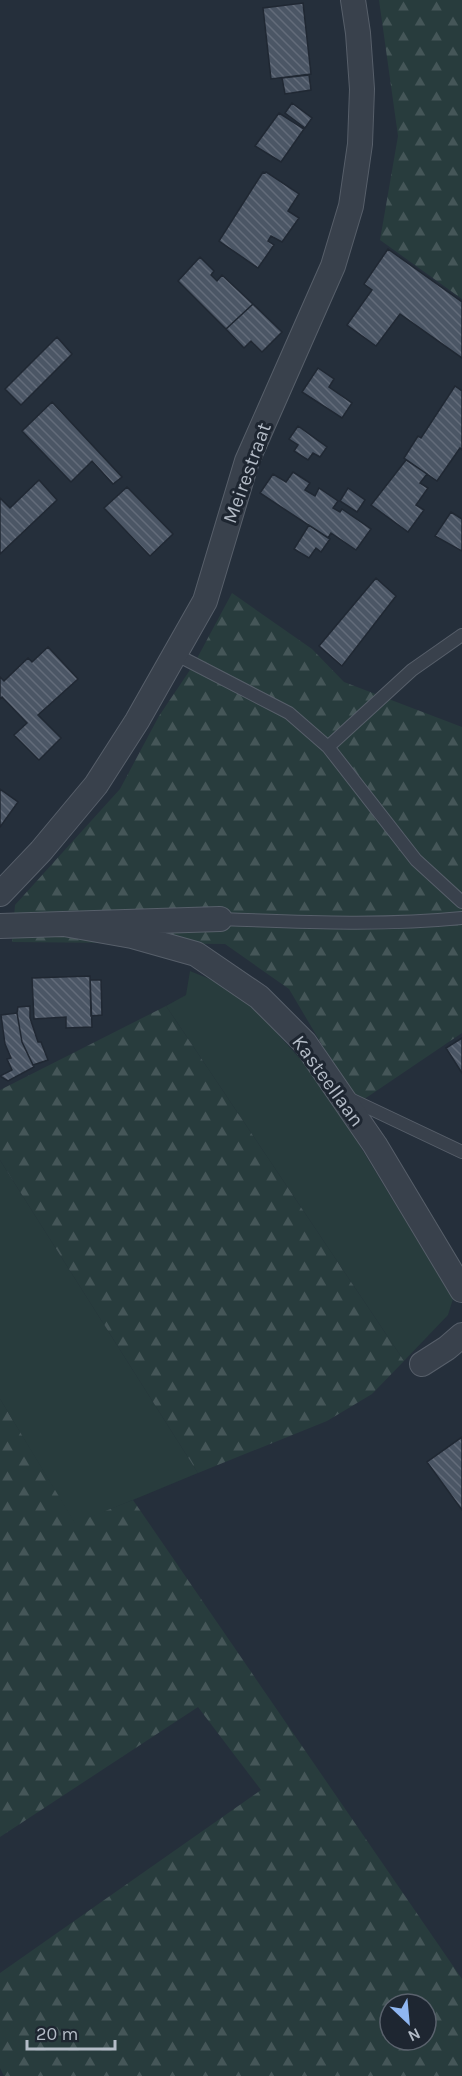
<svg xmlns="http://www.w3.org/2000/svg" width="462" height="2076" viewBox="0 0 462 2076" font-family="Karla,sans-serif">
	<defs>
		<pattern id="forest-firs" width="22" height="20" patternUnits="userSpaceOnUse" patternTransform="scale(1.5)"><rect width="22" height="20" fill="#283c3d"/><path d="M5 1l3.5 6h-7zM16 11l3.5 6h-7z" fill="#455658"/></pattern>
		<pattern id="building-back-hatch" width="6" height="6" patternUnits="userSpaceOnUse" patternTransform="scale(1.5)"><rect width="6" height="6" fill="#4b5665"/><path d="M-1 5l2 2M0 0l6 6M5-1l2 2" fill="none" stroke="#636c7a"/></pattern>
	</defs>
	<rect width="100%" height="100%" fill="#252f3b"/>
	<!-- green -->
	<path fill="#283c3d" d="M190,971L227,986L248,1001L321,1082L453,1299L448,1315L404,1361L166,1006L186,995Z
		M0,1160L198,1473L75,1524L0,1399Z"/>
	<!-- forest -->
	<path fill="url(#forest-firs)" fill-rule="evenodd" d="M379,0H462V299L380,240L398,136Z
		M232,593L312,649L344,682L462,727V1033L357,1104L289,989L225,944L12,942L15,905L120,789L159,716L194,664Z
		M166,1006L404,1361L372,1394L327,1421L198,1473L0,1160V1090Z
		M0,1399L75,1523L133,1500L462,1979V2076H4L0,2068V1973L261,1790L198,1707L0,1837ZM390,2004H426V2040H390Z"/>
	<!-- building -->
	<path fill="url(#building-back-hatch)" stroke="#202833" stroke-width="1.5" d="M303,3L311,74L271,79L263,8Z
		M309,75L311,90L285,94L282,78Z
		M292,103L312,118L305,128L285,113Z
		M279,113L304,129L281,162L255,146Z
		M263,172L265,173L266,172L299,194L288,211L299,218L282,242L271,236L268,241L274,245L258,268L219,241Z
		M388,249L462,302V358L400,314L376,346L347,325L372,290L364,284Z
		M200,257L214,271L211,275L217,281L222,275L253,304L226,329L178,281Z
		M253,304L282,332L262,352L251,341L244,348L226,329Z
		M57,337L72,354L21,405L5,389Z
		M318,368L334,379L329,387L352,403L342,418L302,392Z
		M455,386L462,391V450L460,448L437,481L404,458L418,436L421,438Z
		M52,402L122,477L113,484L92,461L71,482L22,431Z
		M298,426L327,447L320,457L313,453L308,460L294,451L298,445L289,439Z
		M406,460L427,474L420,483L428,488L416,505L424,510L408,532L371,505Z
		M293,472L310,483L305,490L315,496L319,488L338,501L333,508L340,512L342,509L371,529L356,550L331,533L328,538L260,493L273,474L286,482Z
		M39,480L57,500L0,554V498L10,508Z
		M127,487L173,534L150,556L104,508Z
		M348,488L365,500L357,512L340,501Z
		M451,512L462,519V551L435,536Z
		M309,525L330,539L321,552L316,548L309,558L294,549Z
		M376,578L396,596L342,666L319,646Z
		M48,647L78,679L38,715L61,738L39,760L14,735L27,723L2,697L0,699V677L4,681L28,658L32,662Z
		M0,789L18,802L0,827Z
		M90,976L92,1027L66,1028V1017L34,1019L32,978Z
		M90,980H101L102,1015L91,1016Z
		M30,1006V1018L38,1042H41L48,1060L33,1065L22,1042L17,1013L18,1007Z
		M17,1013L22,1042L34,1067L8,1081L0,1076L12,1070L7,1059L11,1058L5,1044L1,1015Z
		M462,1038V1073L446,1048Z
		M462,1437V1510L427,1462Z"/>
	<g fill="none" stroke-linecap="round" stroke-linejoin="round">
		<defs>
			<path id="lane" d="M175,654L289,713L328,747L416,860L462,902
				M328,747L412,670L462,635
				M220,919C301,922 382,926 462,918
				M346,1097L462,1152"/>
			<path id="street" d="M0,894L41,851L96,785L137,721L205,601L247,461L333,266L351,206L360,144L362,89L358,33L353,0
				M64,924L132,936L196,954L259,997L305,1043L375,1145L462,1290
				M0,926L220,919
				M422,1364L447,1348L462,1335"/>
		</defs>
		<!-- lane casing -->
		<use href="#lane" stroke="#575f6a" stroke-width="14"/>
		<!-- street casing -->
		<use href="#street" stroke="#575f6a" stroke-width="26"/>
		<!-- lane -->
		<use href="#lane" stroke="#39414c" stroke-width="12"/>
		<!-- street -->
		<use href="#street" stroke="#39414c" stroke-width="24"/>
	</g>
	<g text-anchor="middle" dominant-baseline="central" stroke-width="6" stroke-linejoin="round" paint-order="stroke">
		<!-- street labels -->
		<g font-size="20" fill="#b4bcc7" stroke="#1e2631">
			<text transform="translate(247 473) rotate(-70)">Meirestraat</text>
			<text transform="translate(328 1081) rotate(54)">Kasteellaan</text>
		</g>
	</g>
	<!-- north arrow -->
	<g transform="translate(408 2022) rotate(154)"><circle r="28" fill="#1e2631" stroke="#5a626d" stroke-width="1.5"/>
	<path d="M0-4.5L10 22L0 15L-10 22Z" fill="#8fb6f1"/>
	<text y="-9" font-size="16" font-weight="bold" text-anchor="middle" fill="#b4bcc7">N</text>
	</g>
	<!-- scale -->
	<path d="M27 2040v9h88v-9" fill="none" stroke="#b4bcc7" stroke-width="3"/>
	<text x="36" y="2040" font-size="18" fill="#b4bcc7" stroke="#1e2631" stroke-width="4.5" paint-order="stroke">20 m</text>
</svg>
